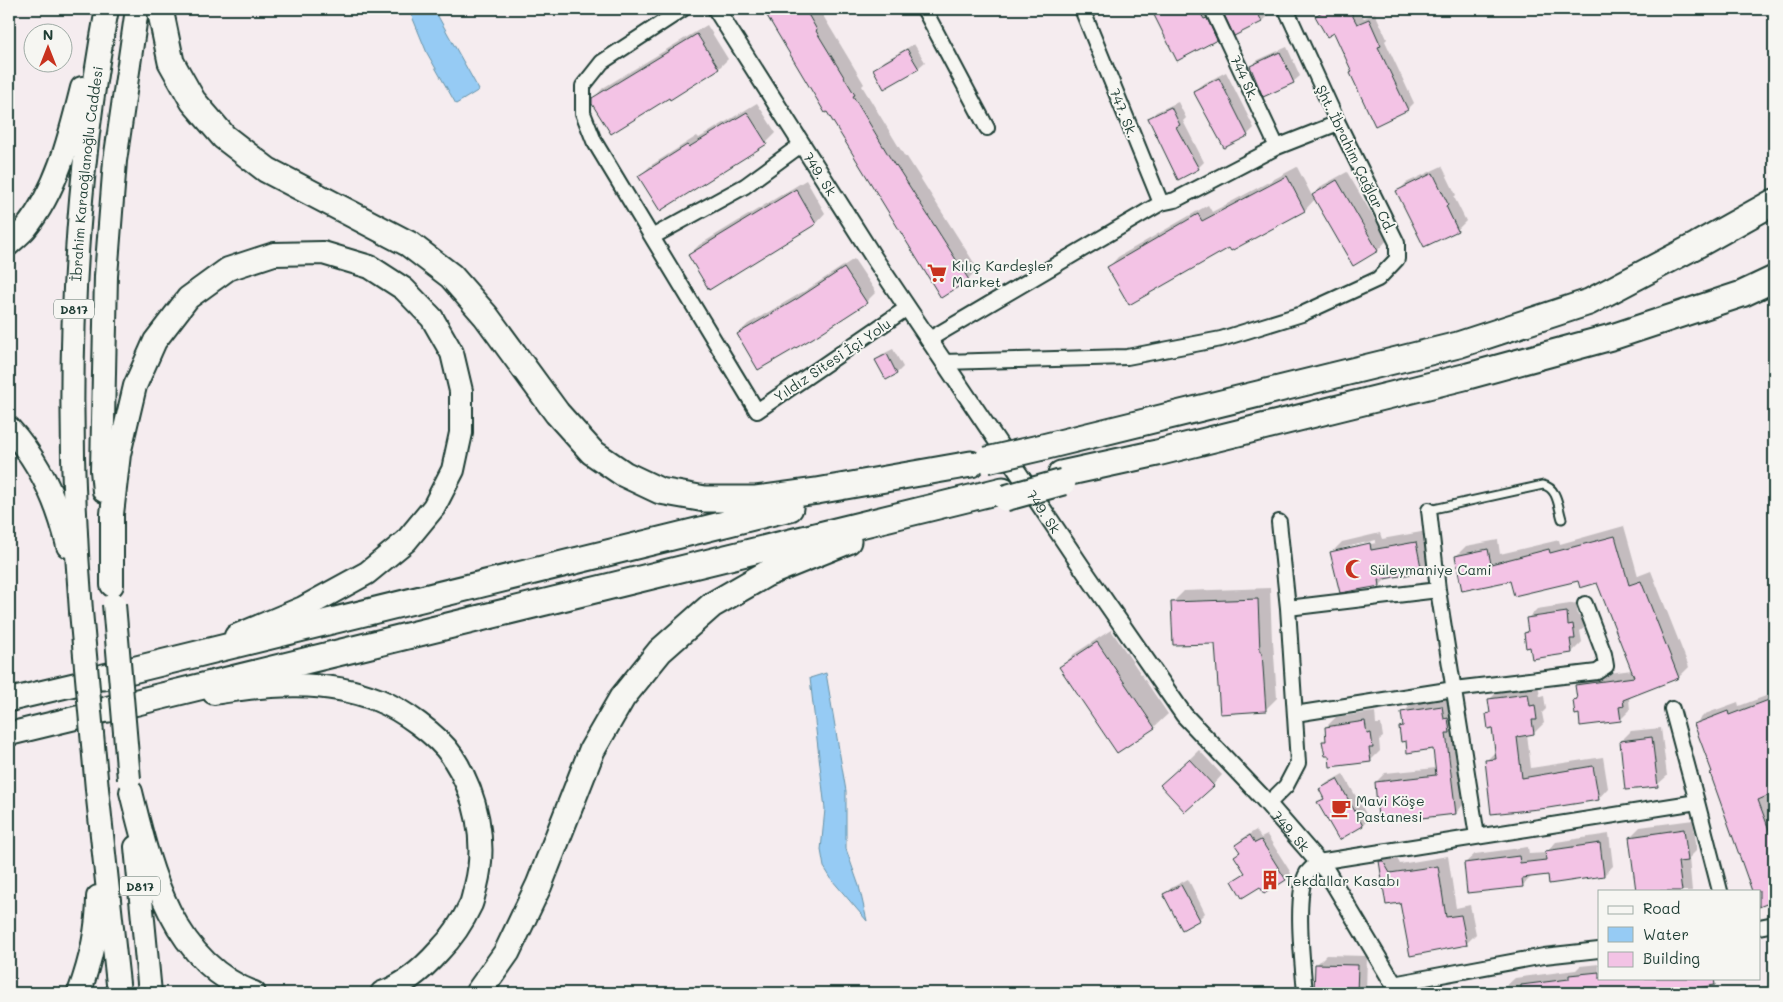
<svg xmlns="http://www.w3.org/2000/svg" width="1783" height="1002" viewBox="0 0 1783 1002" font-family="Mali,sans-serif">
	<rect width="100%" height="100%" fill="#f5ecef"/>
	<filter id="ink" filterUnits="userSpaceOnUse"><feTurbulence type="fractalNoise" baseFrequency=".02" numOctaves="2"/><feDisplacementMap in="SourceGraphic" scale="10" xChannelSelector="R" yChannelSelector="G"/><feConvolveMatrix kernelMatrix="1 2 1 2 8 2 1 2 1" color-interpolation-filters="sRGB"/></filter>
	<g filter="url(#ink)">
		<!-- water -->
		<path fill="#96cbf4" stroke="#6692a7" d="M409,9H434L479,90L456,104L427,53Z
			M826,673L846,791V849L859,886L867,921L832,880L824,867L821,850L825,809L810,678Z"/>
		<!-- shadow -->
		<path fill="#0003" fill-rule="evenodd" d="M765,9H819L864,84L862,86L905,157H907L978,269L968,279L827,110L825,112Z
			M1151,9H1214L1225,30L1216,39L1177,59Z
			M1223,9H1269L1270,13L1262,21L1235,34Z
			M1323,9H1358L1364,18L1375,13L1387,39L1385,41L1414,103L1408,109L1353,72L1335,31L1316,16Z
			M707,25L728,59L719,68L669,96L593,99L603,88Z
			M914,44L925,62L918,68L874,70L881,63Z
			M1287,47L1300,76L1293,82L1251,66L1258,60Z
			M1226,72L1254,128L1247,135L1194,91L1201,85Z
			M1178,102L1186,118L1183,121L1204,162L1198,168L1150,119L1156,112Z
			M757,103L776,133L766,143L640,176L650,166L697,136L699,138Z
			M1442,166L1456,195L1454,197L1466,221L1457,230L1398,192L1406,183Z
			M1297,167L1312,196L1323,185L1347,172L1387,240L1378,250L1353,264L1315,199L1305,210L1231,249L1229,246L1109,267L1118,257L1208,205L1212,212Z
			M806,180L825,213L816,223L710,289L689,255L699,245Z
			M854,259L876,292L866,302L812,337L738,334L748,324L808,289Z
			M893,349L903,367L897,373L886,379L877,360L883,354Z
			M1624,526L1638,576L1651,571L1689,667L1679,677L1633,695L1629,699L1630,710L1620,720L1580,713L1574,700L1578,696L1576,686L1586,676L1632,670L1598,582L1579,579L1511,580L1456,556L1466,546L1498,540L1500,554L1559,540L1560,544Z
			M1427,531L1432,560L1421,571L1388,577L1380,585L1332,552L1342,542L1380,533L1382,539ZM1376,540V543L1342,550V548Z
			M1270,588L1272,641H1273L1277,698L1265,710L1217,642L1172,603L1184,591Z
			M1576,603L1578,616L1582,615L1584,628L1580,631L1582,642L1572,652L1531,646L1525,633L1529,629L1527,619L1537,609Z
			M1111,630L1168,714L1154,727L1118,752L1061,667L1074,654Z
			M1538,684L1540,697L1544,696L1546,709L1542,713L1544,723L1534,733L1527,734L1531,768L1603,757L1608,788L1599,798L1548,807L1486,761L1496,751L1493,727L1487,714L1491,710L1489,700L1499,690Z
			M1774,693V900L1759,905V891H1754L1695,724L1705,714L1738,702L1739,706Z
			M1451,698L1464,804L1456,813L1376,782L1385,773L1436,768L1434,748L1407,740L1401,727L1404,723L1403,713L1412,704Z
			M1375,712L1376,724H1381L1383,737L1379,740L1380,751L1370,761L1330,755L1324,742L1327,738L1326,727L1336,717Z
			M1661,728L1667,776L1657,785L1621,741L1631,731Z
			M1199,750L1222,775L1213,785L1172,776Z
			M1343,774L1369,819L1363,825L1340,838L1319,803L1325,797L1321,789L1327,783Z
			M1693,820L1697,850L1689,858L1692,891H1633L1637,887L1630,837L1640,827Z
			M1256,830L1261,838L1267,835L1291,873L1285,879L1260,886L1234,881L1245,872L1235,856L1240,851L1236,845L1242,839Z
			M1609,834L1613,866L1604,875L1549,874L1532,876L1522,886L1465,863L1475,854L1528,847L1529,854L1546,853L1556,842Z
			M1393,851L1400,864L1448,856L1456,908L1470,905L1476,934L1466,944L1401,902L1380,862L1390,852Z
			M1188,879L1205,913L1199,919L1165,894L1171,888Z
			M1326,955L1367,956L1366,993H1316V965Z
			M1599,964V978L1695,987L1660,993H1505V987L1515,978L1576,970L1580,966Z"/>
		<!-- building -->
		<path fill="#f3c3e5" stroke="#1f3d34" d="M763,9H805L817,30L816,31L855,95L853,96L895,166L896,165L969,280L941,298L827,112L825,113Z
			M1151,9H1198L1204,19L1207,18L1217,40L1177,61Z
			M1226,9H1256L1262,22L1234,36L1222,10Z
			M1327,9H1349L1357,24L1369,19L1381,46L1378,47L1408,110L1375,126L1350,73L1352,72L1334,33L1327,37L1315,16Z
			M697,34L719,69L670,100L669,98L611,134L592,104V98Z
			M907,49L919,69L884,89L873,69Z
			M1280,52L1294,83L1263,97L1250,66Z
			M1219,78L1248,136L1224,148L1193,91Z
			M1171,107L1180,125L1176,127L1199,169L1178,180L1148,118Z
			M747,112L767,144L660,211L638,176L687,145L689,147Z
			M1433,173L1448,204L1446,206L1458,231L1424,247L1396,191Z
			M1287,176L1305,211L1231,251L1229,248L1129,305L1107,267L1198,214L1202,221Z
			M1337,180L1378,251L1353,266L1312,195Z
			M796,189L816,224L709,290L688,255Z
			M844,268L867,303L813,338L758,370L737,334L797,299Z
			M887,354L897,374L886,380L875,360Z
			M1615,536L1629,585L1641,581L1679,678L1623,700L1624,706L1619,707L1621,721L1580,726L1579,714L1575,715L1573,700L1577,699L1575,685L1634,677L1597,583L1580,588L1578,581L1514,596L1510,581L1462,591L1455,556L1488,549L1491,564L1549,549L1550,553Z
			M1416,542L1422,572L1379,580L1380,586L1340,593L1330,552L1370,543L1371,550Z
			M1258,599L1260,652H1262L1266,711L1220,714L1215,644L1173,645L1171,602Z
			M1567,612L1568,625L1573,624L1575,639H1570L1572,653L1532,659L1530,647L1526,648L1524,633L1528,632L1526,618Z
			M1097,642L1155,728L1117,753L1059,667Z
			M1528,694L1530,706L1535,705L1537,720H1532L1534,734L1517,737L1522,778L1593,766L1599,800L1548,808L1491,814L1485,760L1496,759L1492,728L1488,729L1486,714L1490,713L1488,699Z
			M1774,698V793L1758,800L1774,843V901L1759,907V891H1752L1710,773L1712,772L1694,724L1728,711L1729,715Z
			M1442,706L1444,719L1448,718L1450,733H1446L1456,814L1421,818V814L1378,818L1375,782L1436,775L1433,749L1407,753L1406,741L1401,742L1399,727L1403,726L1401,712Z
			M1365,721L1367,734L1371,733L1373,748H1369L1371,762L1330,767L1329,756H1325L1322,741H1326L1325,727Z
			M1652,737L1658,787L1625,790L1620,741Z
			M1189,759L1214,786L1185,812L1160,785Z
			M1337,779L1363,826L1339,840L1317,802L1324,799L1319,789Z
			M1684,829L1688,861L1678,862L1682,891H1636L1629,837Z
			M1250,835L1255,843L1261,840L1286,880L1264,894L1260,887L1242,898L1232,881L1245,873L1234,856L1240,852L1235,845Z
			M1600,843L1604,876L1549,884L1548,875L1522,878L1523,887L1467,893L1464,863L1519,856L1520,863L1546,860L1545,851Z
			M1379,861H1383L1390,873L1438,866L1446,917L1461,915L1467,945L1410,956L1400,903L1386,905Z
			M1181,885L1200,920L1182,930L1163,894Z
			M1315,964L1358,965L1357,993H1314Z
			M1599,972V978H1714L1715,985L1667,993H1521V985L1569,979V975Z"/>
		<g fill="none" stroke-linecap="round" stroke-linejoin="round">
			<defs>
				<path id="service" d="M1429,510L1543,485C1558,488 1558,507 1562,519"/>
				<path id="minor" d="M683,9L602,62L583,86V113L594,141L757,411L907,308
					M924,9L987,128
					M1082,9L1161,203L1175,200L1277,147L1338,123
					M1212,9L1277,147
					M652,237L745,186L802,144
					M928,340L1161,203
					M943,362L1127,357L1221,339L1302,314L1378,279L1397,259V243L1338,123L1286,9
					M1429,510L1438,590L1477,836
					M1288,608L1438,590
					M1672,709L1697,802
					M1295,714L1454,689L1597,672L1606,666L1604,654L1585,604
					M1268,804L1286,786L1298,763L1288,608L1279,522
					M1759,927L1774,924
					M1393,984L1544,956L1599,950
					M1305,993C1303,967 1294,894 1307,873C1310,869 1315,865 1318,862L1697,802L1720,891"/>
				<g id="tertiary">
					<path id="s1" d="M716,9L876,261L1083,569L1184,715L1261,796L1327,872L1399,993"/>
				</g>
				<g id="trunk">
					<path d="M9,244C14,239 21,234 26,228C58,188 70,136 82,88"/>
					<path d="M9,428C39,461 58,503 68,546"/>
					<path d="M104,491L102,470L106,276L115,161L137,9"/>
					<path d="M112,585V514L119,454L135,386L155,341L188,298L228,269L274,254L323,253L370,267L404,289L432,318L452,353L461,391V433L453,470L434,507L406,541L367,573L303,608L236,636"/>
					<path id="s2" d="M81,611C65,411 70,207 107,9"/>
					<path d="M214,693C267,684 326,679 378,700C401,709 438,735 452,756C477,794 487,843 476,886C474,892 473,899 471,904C463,921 452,938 439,951C423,969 405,985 382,993"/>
					<path d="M9,700L106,677"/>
					<path d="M9,734L108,710"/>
					<path d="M97,789L119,993"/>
					<path d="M131,792C150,869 171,961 254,993"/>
					<path d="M136,847L150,993"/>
					<path d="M79,993C90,963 98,929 98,897"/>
				</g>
				<path id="motorway" d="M160,9L171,62L193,101L224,137L267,170L409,244L451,276L486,316L557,413L592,452L624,474L660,491L705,499H756L817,491L971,464
					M1043,447L1458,345L1589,302L1697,245L1774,202
					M1061,474L1157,453L1468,376L1615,336L1742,294L1774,279
					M104,677L790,508
					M109,709L1003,490
					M478,993L507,952L539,885L592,750L622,698L660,651L712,605L766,574L848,541"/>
			</defs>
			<!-- service casing -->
			<use href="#service" stroke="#1f3d34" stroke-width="11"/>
			<!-- minor casing -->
			<use href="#minor" stroke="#1f3d34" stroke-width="18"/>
			<!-- tertiary casing -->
			<use href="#tertiary" stroke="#1f3d34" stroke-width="20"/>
			<!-- trunk casing -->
			<use href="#trunk" stroke="#1f3d34" stroke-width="26"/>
			<!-- motorway casing -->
			<use href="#motorway" stroke="#1f3d34" stroke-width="29"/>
			<!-- service -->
			<use href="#service" stroke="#f6f6f2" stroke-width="7"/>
			<!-- minor -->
			<use href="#minor" stroke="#f6f6f2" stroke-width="14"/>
			<!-- tertiary -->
			<use href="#tertiary" stroke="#f6f6f2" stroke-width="16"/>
			<!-- trunk -->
			<use href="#trunk" stroke="#f6f6f2" stroke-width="22"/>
			<!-- motorway -->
			<use href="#motorway" stroke="#f6f6f2" stroke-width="25"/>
			<defs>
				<path id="trunk-bridge" d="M114,604L129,779
					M81,611L97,789"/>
				<path id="motorway-bridge" d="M987,460L1043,447
					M1005,498L1063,482"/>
			</defs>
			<!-- trunk-bridge casing -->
			<use href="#trunk-bridge" stroke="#1f3d34" stroke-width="26" stroke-linecap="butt"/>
			<!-- motorway-bridge casing -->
			<use href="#motorway-bridge" stroke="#1f3d34" stroke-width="29" stroke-linecap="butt"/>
			<!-- trunk-bridge -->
			<use href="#trunk-bridge" stroke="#f6f6f2" stroke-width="22"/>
			<!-- motorway-bridge -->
			<use href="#motorway-bridge" stroke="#f6f6f2" stroke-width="25"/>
		</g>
	</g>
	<!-- icons -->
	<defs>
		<symbol id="supermarket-bare" viewBox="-9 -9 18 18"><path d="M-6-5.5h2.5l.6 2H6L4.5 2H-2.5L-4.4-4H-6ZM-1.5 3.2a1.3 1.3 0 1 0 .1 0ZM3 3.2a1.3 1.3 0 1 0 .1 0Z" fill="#c8321e" stroke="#f6f6f2" stroke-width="2.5" paint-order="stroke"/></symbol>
		<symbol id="mosque-bare" viewBox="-9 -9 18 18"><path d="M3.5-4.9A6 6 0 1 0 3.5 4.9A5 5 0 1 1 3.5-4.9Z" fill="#c8321e" stroke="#f6f6f2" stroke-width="2.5" paint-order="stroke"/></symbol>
		<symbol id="cafe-bare" viewBox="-9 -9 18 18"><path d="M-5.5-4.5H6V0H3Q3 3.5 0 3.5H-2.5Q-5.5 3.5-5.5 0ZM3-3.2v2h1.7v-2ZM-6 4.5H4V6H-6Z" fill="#c8321e" stroke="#f6f6f2" stroke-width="2.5" paint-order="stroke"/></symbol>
		<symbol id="building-bare" viewBox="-9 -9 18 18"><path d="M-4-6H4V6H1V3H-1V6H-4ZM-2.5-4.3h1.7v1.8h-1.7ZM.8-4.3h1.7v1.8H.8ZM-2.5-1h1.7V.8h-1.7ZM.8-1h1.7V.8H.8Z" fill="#c8321e" stroke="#f6f6f2" stroke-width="2.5" paint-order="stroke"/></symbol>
	</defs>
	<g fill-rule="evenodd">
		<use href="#supermarket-bare" x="923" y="259" width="28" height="28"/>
		<use href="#mosque-bare" x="1341" y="555" width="28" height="28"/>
		<use href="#cafe-bare" x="1327" y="794" width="28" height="28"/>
		<use href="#building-bare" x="1256" y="866" width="28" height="28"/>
	</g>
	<g text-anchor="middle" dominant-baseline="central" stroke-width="4" stroke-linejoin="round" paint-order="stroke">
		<!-- shield labels -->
		<g fill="#f6f6f2" stroke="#60746d" stroke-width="1">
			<rect x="54" y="299.5" width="40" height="19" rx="4"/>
			<rect x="120" y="876.5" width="40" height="19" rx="4"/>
		</g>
		<g font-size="12" font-weight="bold" fill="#1f3d34">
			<text x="74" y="309">D817</text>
			<text x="140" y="886">D817</text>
		</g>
		<!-- street labels -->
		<g font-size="14" fill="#1f3d34" stroke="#f6f6f2">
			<text transform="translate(1245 78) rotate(65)">744 Sk.</text>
			<text transform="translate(1124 113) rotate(68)">747. Sk.</text>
			<text transform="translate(1356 159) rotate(64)">Şht. İbrahim Çağlar Cd.</text>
			<text stroke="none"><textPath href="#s1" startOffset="195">749. Sk</textPath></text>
			<text stroke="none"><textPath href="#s2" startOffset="438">İbrahim Karaoğlanoğlu Caddesi</textPath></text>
			<text transform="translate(832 360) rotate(-34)">Yıldız Sitesi İçi Yolu</text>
			<text stroke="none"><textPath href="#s1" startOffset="600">749. Sk</textPath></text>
			<text stroke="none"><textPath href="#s1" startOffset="1005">749. Sk</textPath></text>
		</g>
		<!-- poi labels -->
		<g font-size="14" fill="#1f3d34" stroke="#f6f6f2" text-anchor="start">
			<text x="952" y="265">Kılıç Kardeşler<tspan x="952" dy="16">Market</tspan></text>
			<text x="1370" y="569">Süleymaniye Cami</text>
			<text x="1356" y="800">Mavi Köşe<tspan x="1356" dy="16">Pastanesi</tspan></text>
			<text x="1285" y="880">Tekdallar Kasabı</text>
		</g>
	</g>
	<!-- margin -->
	<rect width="1783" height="1002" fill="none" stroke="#f6f6f2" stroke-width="30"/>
	<rect x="15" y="15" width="1753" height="972" fill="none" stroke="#1f3d34" stroke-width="2" filter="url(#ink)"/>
	<!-- legend -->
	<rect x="1598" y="890" width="162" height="90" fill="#f6f6f2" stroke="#a0aca6"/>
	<rect x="1608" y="906" width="25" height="8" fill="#f6f6f2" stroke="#a0aca6"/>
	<text x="1643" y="914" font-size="15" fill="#1f3d34">Road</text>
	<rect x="1608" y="927" width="25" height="15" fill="#96cbf4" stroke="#a0aca6"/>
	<text x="1643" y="940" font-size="15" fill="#1f3d34">Water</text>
	<rect x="1608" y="952" width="25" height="15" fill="#f3c3e5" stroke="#a0aca6"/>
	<text x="1643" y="964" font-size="15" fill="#1f3d34">Building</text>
	<!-- north arrow -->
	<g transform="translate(48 48)"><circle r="24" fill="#f6f6f2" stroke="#a0aca6"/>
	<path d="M0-4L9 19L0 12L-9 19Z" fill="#c8321e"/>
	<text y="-8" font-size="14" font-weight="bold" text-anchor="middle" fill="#1f3d34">N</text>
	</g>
</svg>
